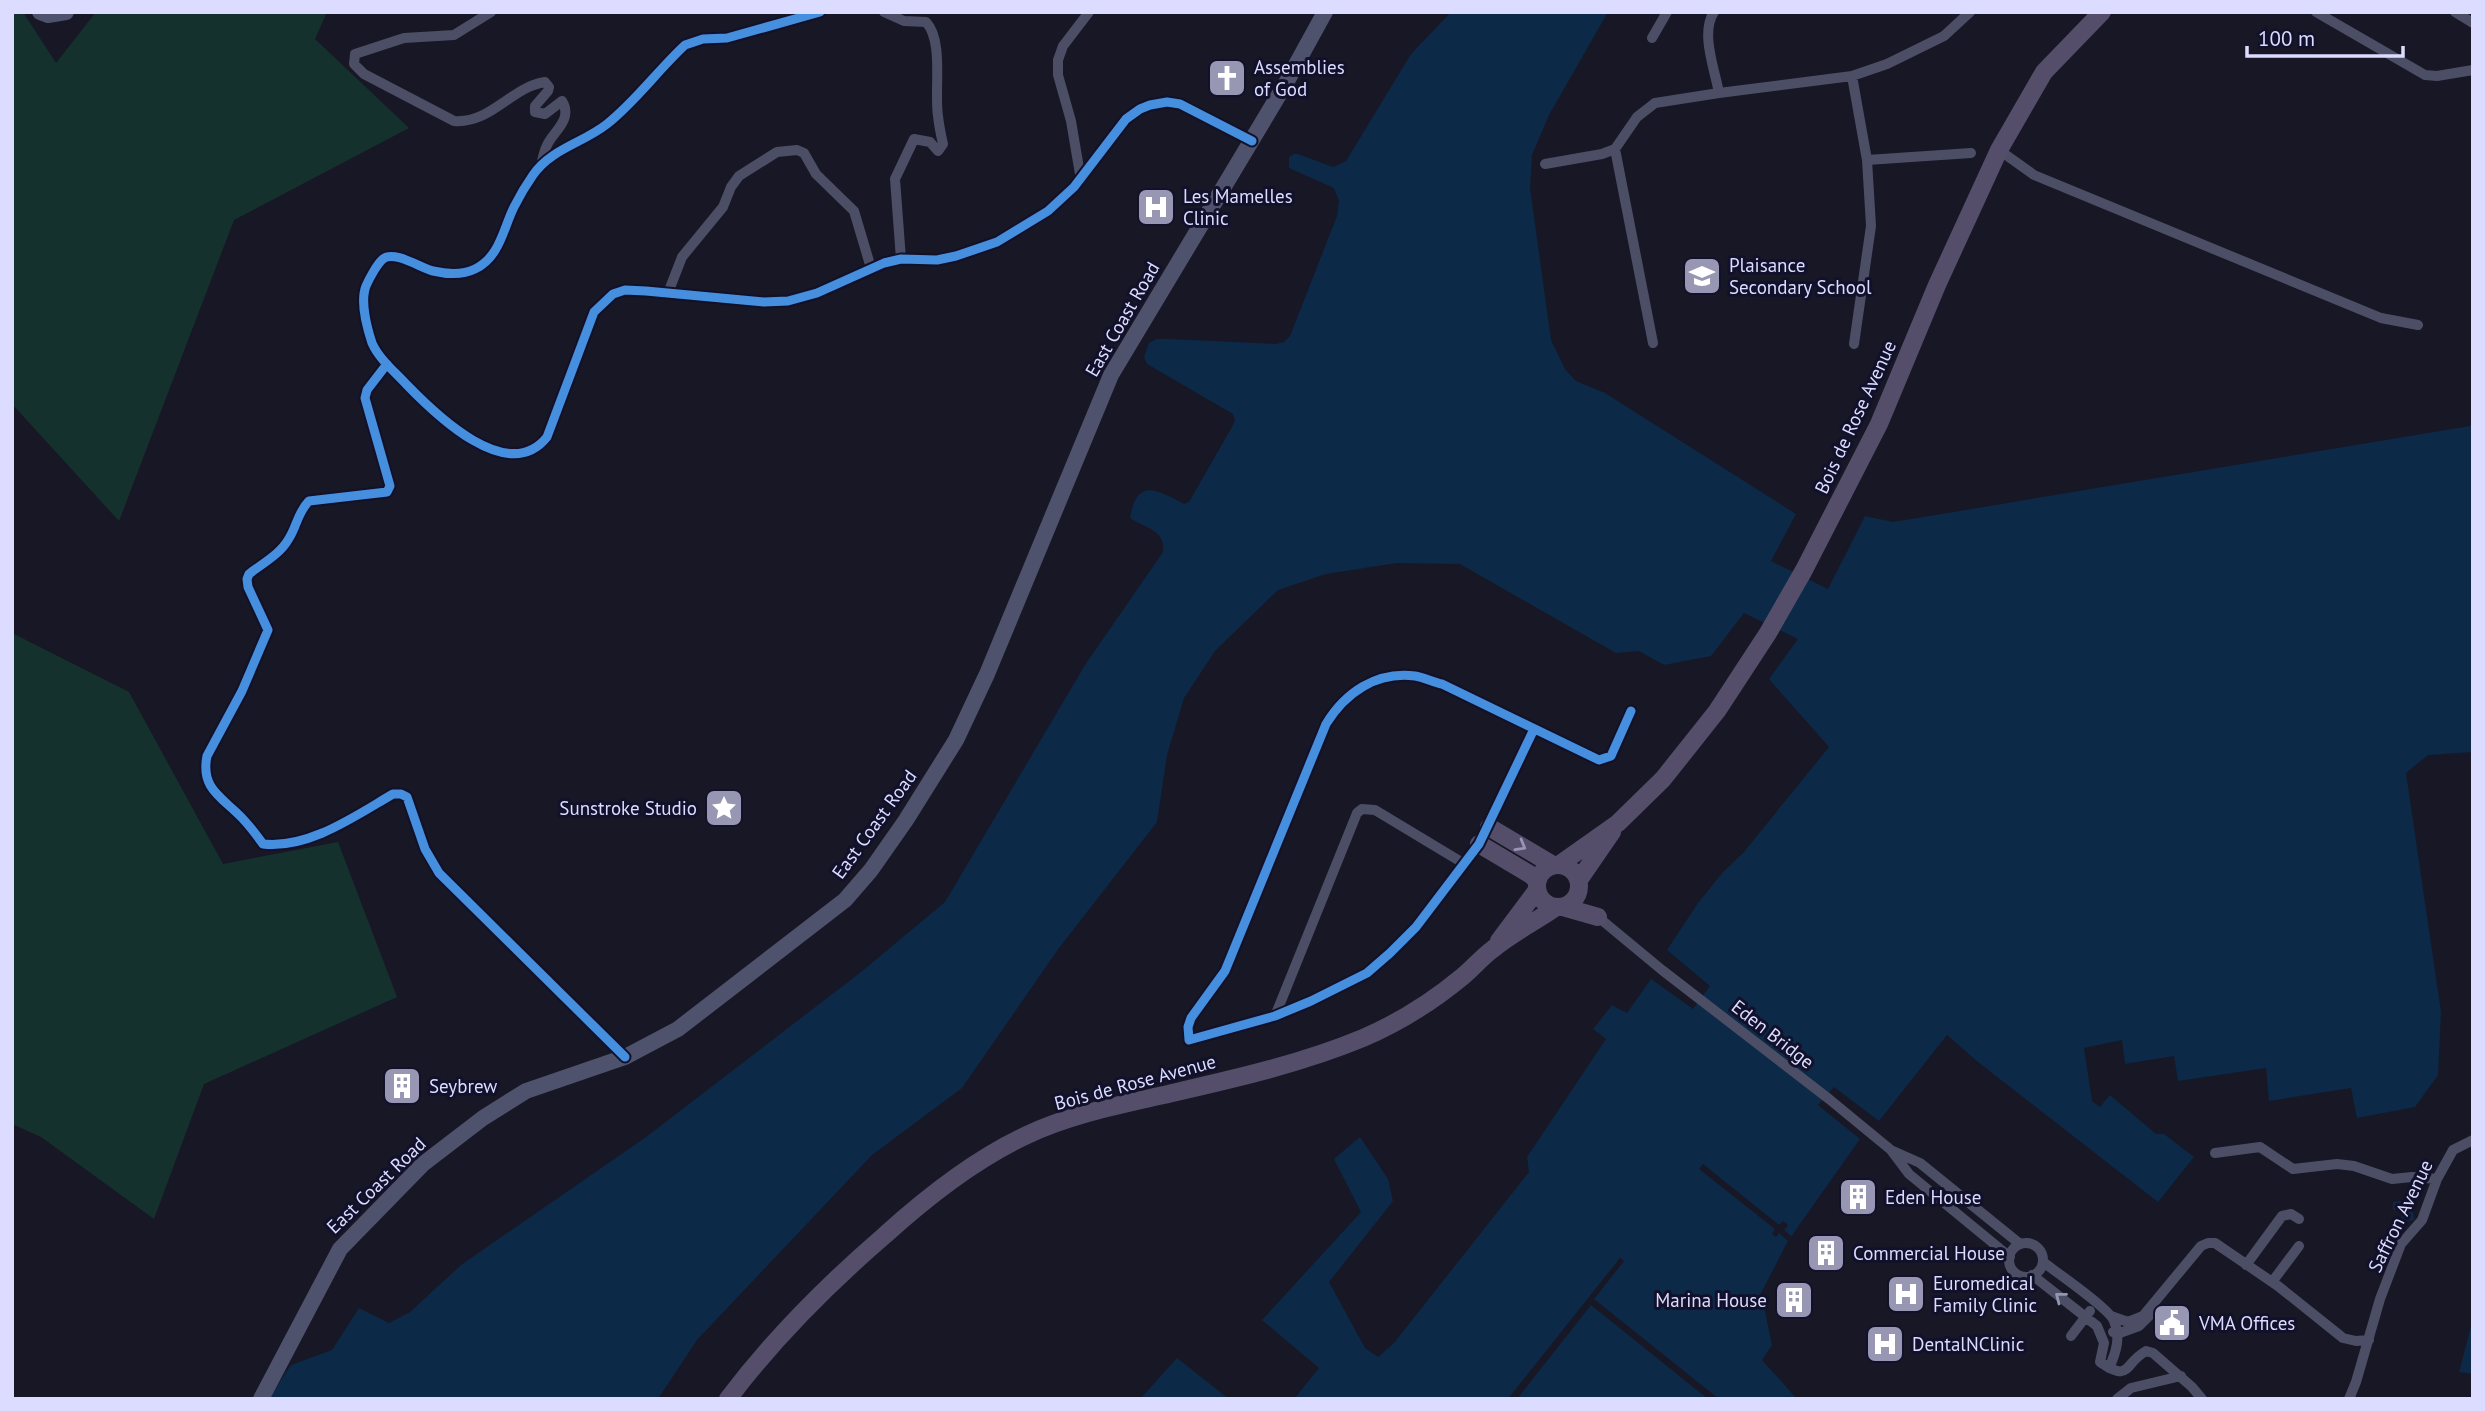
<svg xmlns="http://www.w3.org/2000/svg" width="2485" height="1411" viewBox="0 0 2485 1411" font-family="'PT Sans',sans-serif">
	<rect width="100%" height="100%" fill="#181725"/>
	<!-- green -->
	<path fill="#15312e" d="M12,12H23L56,63L96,12H327L315,39L409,128L234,220L119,521L12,404Z
		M12,633L129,692L223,864L338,842L397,997L204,1084L154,1219L41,1137L12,1124Z"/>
	<!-- water -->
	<path fill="#0c2947" d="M1451,12H1608L1549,115L1532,155L1530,188L1551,340L1565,369L1576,381L1605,393L1796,514L1771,561L1828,589L1865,516L1893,522L2470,426L2473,420V752L2428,755L2406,773L2441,1012L2438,1075L2415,1107L2357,1118L2351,1088L2269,1101L2266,1068L2178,1081L2174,1056L2125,1064L2122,1040L2084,1048L2092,1101L2100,1107L2110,1095L2156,1134H2164L2194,1157L2158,1202L1978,1062L1947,1035L1879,1121L1834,1087L1818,1105L1860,1139L1788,1241L1759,1297L1754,1300L1764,1307L1772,1345L1762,1360L1797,1399H1294L1319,1368L1262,1320L1361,1212L1334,1159L1360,1137L1388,1179L1393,1201L1329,1282L1365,1348L1378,1357L1394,1343L1529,1172L1527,1157L1606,1039L1593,1029L1612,1005L1627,1013L1651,979L1693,1009L1710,986L1667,950L1698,903L1723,872L1743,853L1829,747L1769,679L1798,639L1744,613L1711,656L1664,665L1639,651L1616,653L1460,564L1397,563L1326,574L1278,590L1215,651L1184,698L1167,755L1157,822L1059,948L962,1088L872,1155L697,1340L658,1399H268L291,1365L332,1350L359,1308L389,1323L410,1312L461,1265L646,1137L861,972L945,902L1085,665L1163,552C1166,530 1145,528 1130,518C1137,477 1157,490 1184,504L1189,502L1233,425L1235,420L1233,414L1147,364L1144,357L1149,343L1157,339H1169L1276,344L1284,342L1290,336L1337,216L1339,201L1334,188L1289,168V157L1294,154H1298L1333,167L1346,161L1411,54Z
		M2411,1200L2414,1220L2402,1222L2400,1209L2393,1210V1202Z
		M2473,1319V1374L2459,1372Z
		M1177,1358L1229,1399H1140Z"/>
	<!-- pier -->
	<path fill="#181725" d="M1703,1164L1779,1225L1783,1221L1788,1225L1784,1230L1791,1236L1788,1241L1779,1233L1776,1237L1772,1234L1775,1229L1699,1169Z
		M1620,1258L1624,1261L1594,1299L1719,1399H1708L1591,1305L1517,1399H1508Z"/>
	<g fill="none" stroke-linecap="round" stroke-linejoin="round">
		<!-- minor -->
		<path stroke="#4c4e66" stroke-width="10" d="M491,12L454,35L404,38L355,54L354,64L364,74L454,121C491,124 511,87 545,82L549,87L548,91L535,106V112L545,114L562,101C572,117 558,128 550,140C544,148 543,157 541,166
			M820,12L727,38L703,39L685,45C658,70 636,101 607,124C583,143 551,149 533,175C526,185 519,197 514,207C503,229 500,257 475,269C463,275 446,274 433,271C421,268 394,250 383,259C377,264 369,279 366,286C360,301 367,328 372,343C379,359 395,372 406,384C435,414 508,486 547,437L594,312L613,294L625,290L646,291L764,302L788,301L817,293L884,263L901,259L937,260L956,256L997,242L1048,211L1074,187L1126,119L1140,109L1150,105L1167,102L1180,104L1252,141
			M884,12L904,21L926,22C944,41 934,90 938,116C939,126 941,135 943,144L938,151L930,142L914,139L895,179L901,259
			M1714,12C1700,33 1715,70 1719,93L1852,76L1887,64L1944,36L1970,12
			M2316,12L2425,75L2437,76L2473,70
			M2455,12L2473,23
			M1652,38L1667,12
			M1852,76L1867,160L1871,226L1854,344
			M1615,149L1653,343
			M1999,150L2034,175L2381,318L2418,325
			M1867,160L1971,153
			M1545,164L1602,154L1615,149L1637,117L1655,103L1719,93
			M1081,180L1071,121L1058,75V60L1063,46L1089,12
			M668,293L682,257L723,207L731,187L739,176L777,152L797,150L804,153L816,174L854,211L871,268
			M387,364L367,390L365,398L390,486L387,492L309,501C297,513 297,527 288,540C280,554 262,564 249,574L247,579L248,587L268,630L242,691L207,756C201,786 218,795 237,813C247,822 255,833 263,844C309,849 355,816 393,794H401L407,797L425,849L439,873L625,1057
			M1534,729L1479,844L1416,927L1390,953L1367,973L1311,1001L1275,1016L1189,1040L1188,1027L1191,1018L1225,971L1326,724C1345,693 1376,671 1415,676C1423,677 1433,682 1442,684L1599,760L1611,756L1631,711
			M1598,917L1662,970L1829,1099L1891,1150L1909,1174L2010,1257
			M1275,1016L1357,813L1362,809L1375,810L1463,863
			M1893,1151L1920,1163L2020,1244
			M2215,1153L2260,1147L2293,1169L2337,1164L2354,1166L2392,1179L2412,1177L2437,1179
			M2009 1260a17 17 0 1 1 34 0a17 17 0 1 1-34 0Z
			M2043,1262C2056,1272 2110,1309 2114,1321C2121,1337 2116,1353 2109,1368
			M2246,1265L2282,1216L2291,1214L2299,1219
			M2032,1275L2097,1326L2104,1343L2100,1362C2131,1383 2123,1364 2146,1351L2153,1353L2192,1387L2202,1399
			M2272,1282L2299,1246
			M2111,1316L2128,1322L2143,1316L2201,1246L2208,1243H2215L2278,1286L2343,1338L2356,1341L2369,1340
			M2113,1332L2117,1334L2139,1326L2150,1315
			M2071,1336L2090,1311
			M2117,1399L2131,1388L2181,1376
			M2349,1399L2356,1382L2380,1299L2401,1244L2422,1220L2437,1179L2453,1150L2473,1140"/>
		<!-- secondary -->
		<path stroke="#4f526c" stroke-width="16" d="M40,12L48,15L66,12
			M261,1399L340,1249L423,1164L483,1118L526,1091L625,1057L678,1029L845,900L871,870L906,820L956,740L987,674L1111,375L1286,83L1325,12"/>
		<!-- primary -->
		<path stroke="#544e6b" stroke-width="18" d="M1489,827L1553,865
			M1479,844L1531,875L1537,881
			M1560,864L1618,823L1663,779L1717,711L1768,633L1804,570L1879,424L1937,285L1999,150L2044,72L2102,12
			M1537 886a21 21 0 1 1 42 0a21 21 0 1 1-42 0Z
			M1579,880L1612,832
			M1563,907L1598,917
			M1499,941L1537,890
			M728,1399C774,1338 827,1285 885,1235C928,1196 975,1159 1027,1135C1069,1115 1115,1106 1159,1096C1228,1080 1298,1065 1363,1038C1398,1023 1433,1001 1462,977C1473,968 1482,957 1493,949C1512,933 1535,922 1555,908"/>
		<defs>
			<path id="cycleway" d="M820,12L727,38L703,39L685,45C658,70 636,101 607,124C583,143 551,149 533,175C526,185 519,197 514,207C503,229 500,257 475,269C463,275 446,274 433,271C421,268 394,250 383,259C377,264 369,279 366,286C360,301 367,328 372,343C379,359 395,372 406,384C435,414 508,486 547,437L594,312L613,294L625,290L646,291L764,302L788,301L817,293L884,263L901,259L937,260L956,256L997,242L1048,211L1074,187L1126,119L1140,109L1150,105L1167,102L1180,104L1252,141
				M387,364L367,390L365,398L390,486L387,492L309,501C297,513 297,527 288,540C280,554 262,564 249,574L247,579L248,587L268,630L242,691L207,756C201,786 218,795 237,813C247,822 255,833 263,844C309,849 355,816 393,794H401L407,797L425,849L439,873L625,1057
				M1534,729L1479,844L1416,927L1390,953L1367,973L1311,1001L1275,1016L1189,1040L1188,1027L1191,1018L1225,971L1326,724C1345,693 1376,671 1415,676C1423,677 1433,682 1442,684L1599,760L1611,756L1631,711"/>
		</defs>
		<!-- cycleway casing -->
		<use href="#cycleway" stroke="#12112b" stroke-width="13"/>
		<!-- cycleway -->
		<use href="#cycleway" stroke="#468fdf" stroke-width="9"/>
	</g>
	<!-- one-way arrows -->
	<defs><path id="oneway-chevron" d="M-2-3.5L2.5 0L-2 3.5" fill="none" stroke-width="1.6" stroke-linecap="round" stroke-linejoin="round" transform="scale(1.75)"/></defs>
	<use stroke="#9895b5" href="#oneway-chevron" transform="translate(1521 846) rotate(30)"/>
	<use stroke="#9495b2" href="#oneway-chevron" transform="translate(2060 1297) rotate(-142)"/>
	<!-- icons -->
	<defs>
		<symbol id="church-square" viewBox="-11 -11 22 22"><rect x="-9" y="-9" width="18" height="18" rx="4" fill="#9797b3" stroke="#12112b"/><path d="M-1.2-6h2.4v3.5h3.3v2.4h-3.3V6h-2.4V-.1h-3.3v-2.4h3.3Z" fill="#fff"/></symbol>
		<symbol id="hospital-square" viewBox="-11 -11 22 22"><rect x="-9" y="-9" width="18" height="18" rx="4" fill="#9797b3" stroke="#12112b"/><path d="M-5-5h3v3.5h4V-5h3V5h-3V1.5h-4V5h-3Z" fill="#fff"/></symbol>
		<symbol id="school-square" viewBox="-11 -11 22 22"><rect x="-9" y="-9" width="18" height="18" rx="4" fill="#9797b3" stroke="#12112b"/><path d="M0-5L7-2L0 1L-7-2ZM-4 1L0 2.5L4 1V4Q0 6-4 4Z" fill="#fff"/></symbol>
		<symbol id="sight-square" viewBox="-11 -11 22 22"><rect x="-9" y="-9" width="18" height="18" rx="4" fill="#9797b3" stroke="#12112b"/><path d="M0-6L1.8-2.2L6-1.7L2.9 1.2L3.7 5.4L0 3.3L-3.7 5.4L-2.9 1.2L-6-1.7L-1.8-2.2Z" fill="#fff"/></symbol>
		<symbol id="building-square" viewBox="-11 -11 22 22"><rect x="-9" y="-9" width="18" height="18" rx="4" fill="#9797b3" stroke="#12112b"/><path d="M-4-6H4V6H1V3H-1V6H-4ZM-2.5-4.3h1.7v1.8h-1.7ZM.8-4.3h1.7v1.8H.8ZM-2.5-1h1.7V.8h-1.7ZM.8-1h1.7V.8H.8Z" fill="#fff"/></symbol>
		<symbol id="civic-square" viewBox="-11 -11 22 22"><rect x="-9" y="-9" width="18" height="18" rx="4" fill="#9797b3" stroke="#12112b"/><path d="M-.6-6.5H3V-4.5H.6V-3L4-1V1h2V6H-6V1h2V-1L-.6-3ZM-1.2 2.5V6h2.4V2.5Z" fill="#fff"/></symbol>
	</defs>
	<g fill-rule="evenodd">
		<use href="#church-square" x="1205" y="56" width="44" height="44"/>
		<use href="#hospital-square" x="1134" y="185" width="44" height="44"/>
		<use href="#school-square" x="1680" y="254" width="44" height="44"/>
		<use href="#sight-square" x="702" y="786" width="44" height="44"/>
		<use href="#building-square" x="380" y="1064" width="44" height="44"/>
		<use href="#building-square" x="1836" y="1175" width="44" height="44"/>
		<use href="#building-square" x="1804" y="1231" width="44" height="44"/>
		<use href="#hospital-square" x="1884" y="1272" width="44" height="44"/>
		<use href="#building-square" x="1772" y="1278" width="44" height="44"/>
		<use href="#civic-square" x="2150" y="1301" width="44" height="44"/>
		<use href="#hospital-square" x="1863" y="1322" width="44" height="44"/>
	</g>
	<g text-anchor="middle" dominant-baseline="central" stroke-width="6" stroke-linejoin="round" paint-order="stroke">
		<!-- poi labels -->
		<g font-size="19" fill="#dbdcff" stroke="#12112b" text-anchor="start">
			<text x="1254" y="67">Assemblies<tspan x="1254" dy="22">of God</tspan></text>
			<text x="1183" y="196">Les Mamelles<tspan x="1183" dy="22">Clinic</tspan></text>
			<text x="1729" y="265">Plaisance<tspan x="1729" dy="22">Secondary School</tspan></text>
			<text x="697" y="808" text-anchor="end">Sunstroke Studio</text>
			<text x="429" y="1086">Seybrew</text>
			<text x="1885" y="1197">Eden House</text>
			<text x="1853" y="1253">Commercial House</text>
			<text x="1933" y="1283">Euromedical<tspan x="1933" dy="22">Family Clinic</tspan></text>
			<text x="1767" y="1300" text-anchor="end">Marina House</text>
			<text x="2199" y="1323">VMA Offices</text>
			<text x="1912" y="1344">DentalNClinic</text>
		</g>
		<!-- street labels -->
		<g font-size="19" fill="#dbdcff" stroke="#12112b">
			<text transform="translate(1122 319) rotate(-60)">East Coast Road</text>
			<text transform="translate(1855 417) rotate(-65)">Bois de Rose Avenue</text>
			<text transform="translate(874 824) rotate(-54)">East Coast Road</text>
			<text transform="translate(1773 1034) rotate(38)">Eden Bridge</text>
			<text transform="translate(1135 1082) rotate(-15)">Bois de Rose Avenue</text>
			<text transform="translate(376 1185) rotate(-44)">East Coast Road</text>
			<text transform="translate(2400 1216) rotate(-64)">Saffron Avenue</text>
		</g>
	</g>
	<!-- border -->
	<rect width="2485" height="1411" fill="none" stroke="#dbdcff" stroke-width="28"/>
	<!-- scale -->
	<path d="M2247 46v10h156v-10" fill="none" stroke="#dbdcff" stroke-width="3.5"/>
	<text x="2258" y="46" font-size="21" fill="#dbdcff" stroke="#12112b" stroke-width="5" paint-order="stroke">100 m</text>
</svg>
